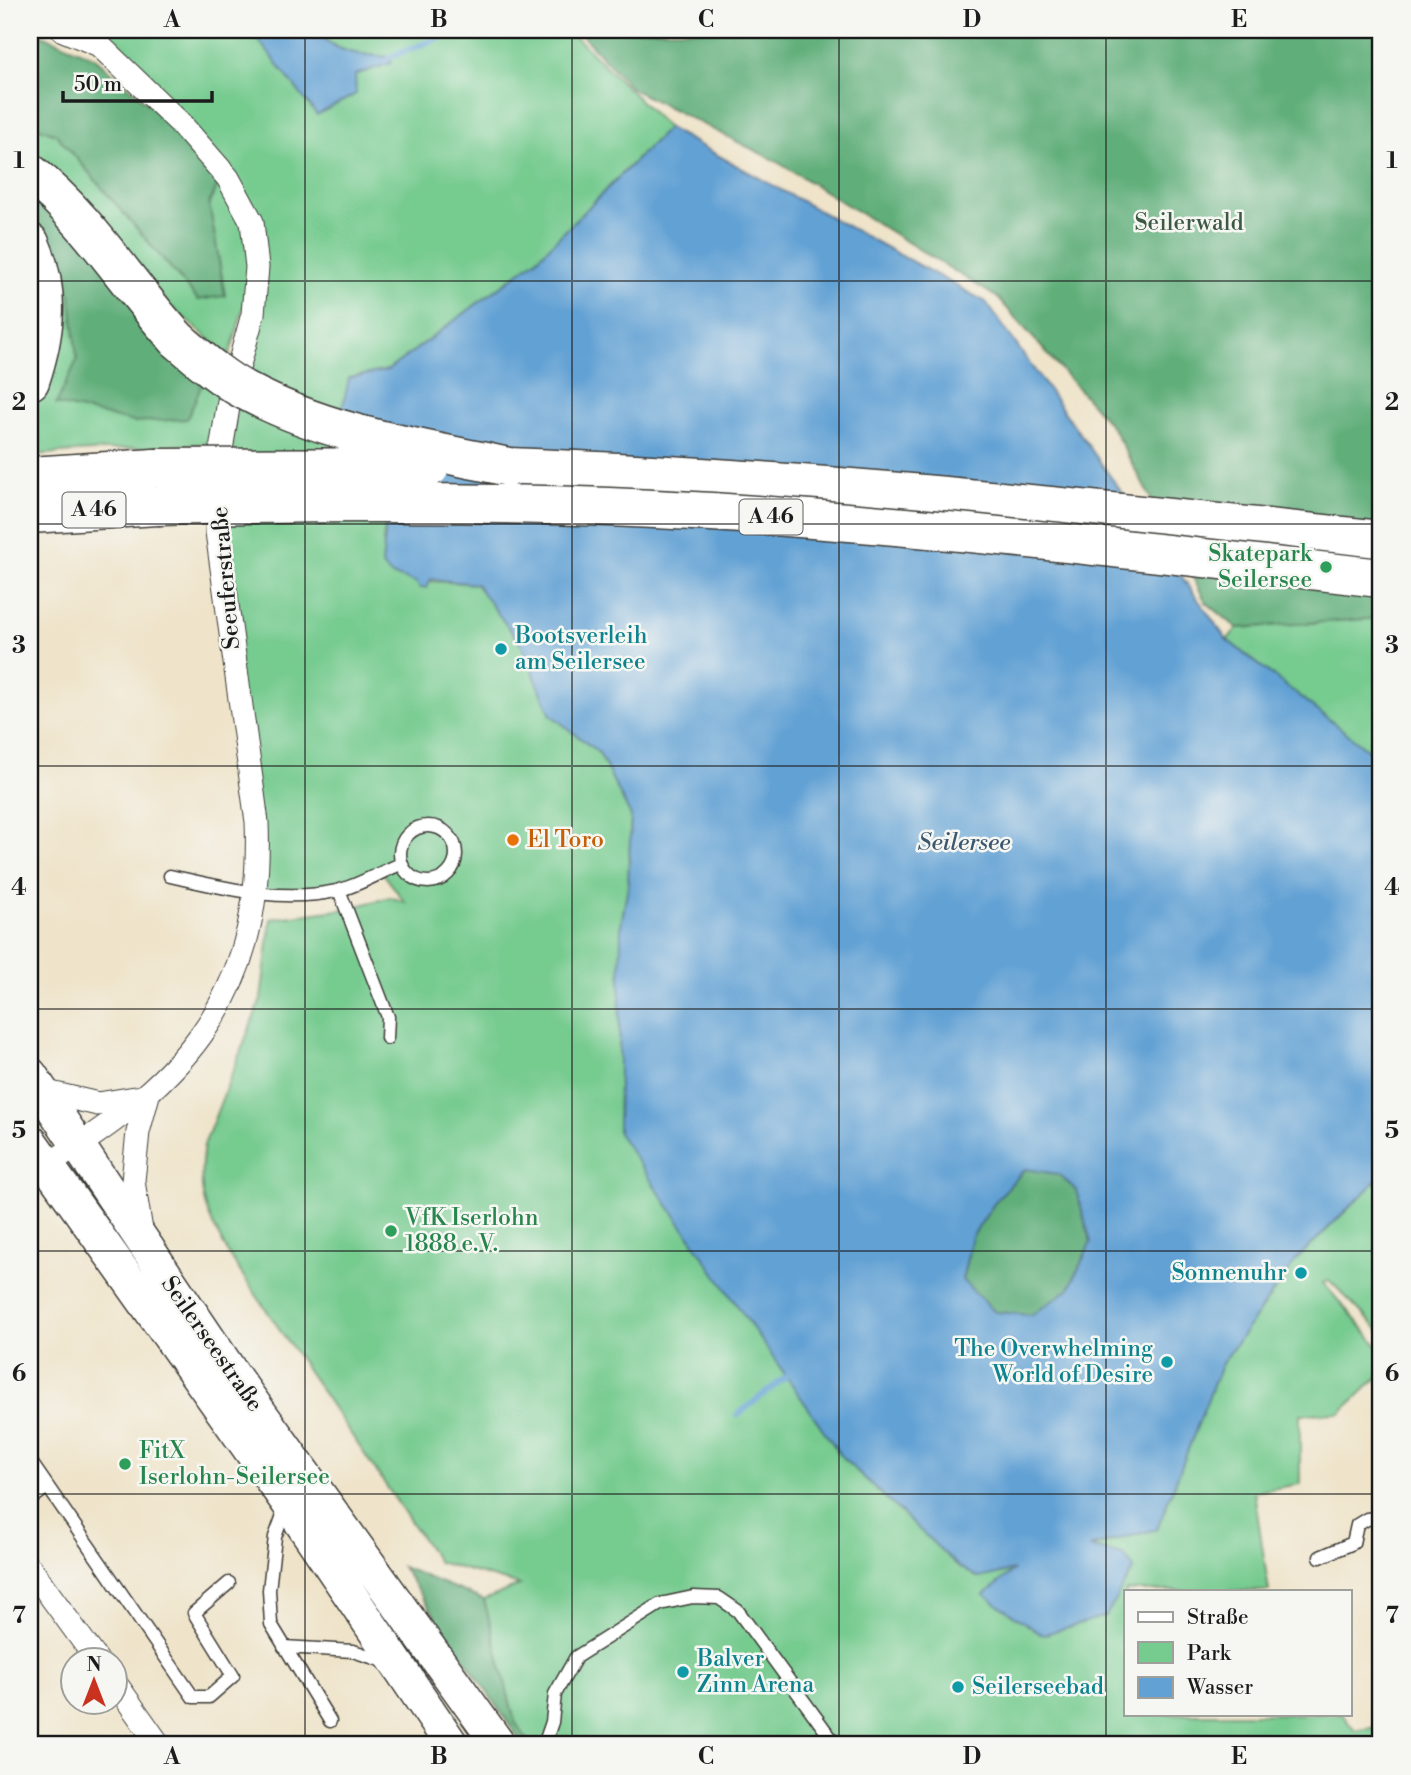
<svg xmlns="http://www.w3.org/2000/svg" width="1411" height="1775" viewBox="0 0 1411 1775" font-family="'Libre Bodoni',serif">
	<rect width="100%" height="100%" fill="#f6f6f2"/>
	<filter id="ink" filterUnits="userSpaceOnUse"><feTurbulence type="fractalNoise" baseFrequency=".0143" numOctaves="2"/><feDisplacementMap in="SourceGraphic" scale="14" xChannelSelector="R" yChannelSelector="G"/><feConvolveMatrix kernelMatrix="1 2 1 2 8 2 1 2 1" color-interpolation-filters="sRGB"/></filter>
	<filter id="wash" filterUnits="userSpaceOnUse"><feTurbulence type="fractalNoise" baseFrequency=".00686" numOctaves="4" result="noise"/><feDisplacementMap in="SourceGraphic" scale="28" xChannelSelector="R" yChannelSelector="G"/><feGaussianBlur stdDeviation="1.57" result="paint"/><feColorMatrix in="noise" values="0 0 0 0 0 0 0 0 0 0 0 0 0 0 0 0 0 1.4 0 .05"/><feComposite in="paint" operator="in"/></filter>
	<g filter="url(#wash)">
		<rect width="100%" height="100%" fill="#efe4ca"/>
		<!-- green -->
		<path fill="#76cb8f" stroke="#497456" stroke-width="2" d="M99,30H569L668,128L536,260L388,370L349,378L387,511L383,542L391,575C419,583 447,581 476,584L522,646L551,715L599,753L631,816L628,885L621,925L842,1457L958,1566L979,1578L1016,1569L985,1595L1087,1548L1157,1529L1221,1365L1296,1260L1381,1176V1332L1329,1280L1323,1283L1381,1349V1374L1340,1413L1300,1414V1484L1254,1492L1269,1591H1126V1714H1342L1355,1731L1381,1726V1745H531L515,1722L484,1600L520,1585L438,1562L229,1255C206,1212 196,1196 204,1145L261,999L271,919L346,909L390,897L405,902L379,868L326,890L260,891L221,535L258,221L157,85Z
			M30,124L56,134L198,300L225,295L209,203L220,181C227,194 235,207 241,220C259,264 243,313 229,356L170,306L45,161L30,152Z
			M30,206L71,296L77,360L203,382L225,392L216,443L30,455L38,235L30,224Z
			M1377,618H1381V760L1227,640L1237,628Z"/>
		<!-- forest -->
		<path fill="#60af7a" stroke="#3e664b" stroke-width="2" d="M30,30L94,57L167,120L220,181L209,203L225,296L198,300L56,134L30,124Z
			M577,30H1381V618L1237,628L1206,602L1113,428L998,298L774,160L632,89Z
			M30,198L65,216L203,382L187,419L134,422L56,404L77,360L71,296L30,206Z
			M1025,1169L1058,1174L1076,1190L1091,1242L1069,1289L1032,1315L995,1312L962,1280L972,1237L997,1199Z
			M402,1567L484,1600L515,1722L531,1745H523Z"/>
		<!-- water -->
		<path fill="#62a1d4" stroke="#3f5e78" stroke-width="2" fill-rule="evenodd" d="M242,30H316C334,54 362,55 390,57L391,63L355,75L356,94L317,115L260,42Z
			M668,128L986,302L1227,640L1381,760V1176L1296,1260L1221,1365L1157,1529L1089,1547L1123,1555L1134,1568L1106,1616L1042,1635L984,1595L1014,1570L979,1578L958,1566L842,1457L618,1133L621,925L628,887L631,816L599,753L551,715L522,646L476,584L431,579L426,588H420L416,582L391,575L382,566L387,511L333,453L349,378L388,370L536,260ZM1025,1169L1058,1174L1076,1190L1091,1242L1069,1289L1032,1315L995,1312L962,1280L972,1237L997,1199Z"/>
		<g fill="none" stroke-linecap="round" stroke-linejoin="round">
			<!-- stream -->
			<path stroke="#62a1d4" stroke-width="6" d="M390,57L459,30
				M737,1415L786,1377"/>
		</g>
	</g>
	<g filter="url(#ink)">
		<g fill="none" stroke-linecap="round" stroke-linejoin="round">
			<defs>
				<path id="service" d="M400 854a28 28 0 1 1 56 0a28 28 0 1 1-56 0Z
					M170,876C224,888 281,903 336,891C358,886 380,872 401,864
					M339,890L388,1017L387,1038
					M30,1461L193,1697H209L233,1676L194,1613L229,1583
					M30,1500L47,1487
					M286,1507L275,1537L269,1590L271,1624L330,1721
					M1320,1557L1353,1543L1357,1525L1367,1519L1381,1517
					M284,1647L353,1651L387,1662
					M544,1745L552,1722L555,1694L576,1657L660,1604L693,1597L719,1598L738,1611L836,1745"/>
				<path id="minor" d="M42,1091L98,1104L141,1097
					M30,1175C178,1088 264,1004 257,822L217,532L220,456L229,401L253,314L257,267L252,222L228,178L180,123L99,45L63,30
					M141,1230L133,1181L138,1132L148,1095
					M30,1568L97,1660
					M116,1684L159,1745"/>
				<path id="secondary" d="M30,1074L235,1378L499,1745
					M30,1141L288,1503L452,1745"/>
				<path id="motorway" d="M30,173C89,219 127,285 178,340
					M30,243C51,290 46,333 30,381
					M509,467C801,478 1091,509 1381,540
					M30,476L155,468
					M30,514L157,506"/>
			</defs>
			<!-- service casing -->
			<use href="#service" stroke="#3c3a36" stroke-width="15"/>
			<!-- minor casing -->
			<use href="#minor" stroke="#3c3a36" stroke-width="25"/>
			<!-- secondary casing -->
			<use href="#secondary" stroke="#3c3a36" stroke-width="36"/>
			<!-- motorway casing -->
			<use href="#motorway" stroke="#3c3a36" stroke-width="41"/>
			<!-- service -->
			<use href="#service" stroke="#fff" stroke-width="12"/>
			<!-- minor -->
			<use href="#minor" stroke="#fff" stroke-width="23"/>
			<!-- secondary -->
			<use href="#secondary" stroke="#fff" stroke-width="33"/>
			<!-- motorway -->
			<use href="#motorway" stroke="#fff" stroke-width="38"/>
			<defs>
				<path id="motorway-bridge" d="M178,340C199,358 221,378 246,391C328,435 420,448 509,467
					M155,468L430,467
					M157,506C342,501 528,501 712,512C936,526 1159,553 1381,578"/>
			</defs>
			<!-- motorway-bridge casing -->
			<use href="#motorway-bridge" stroke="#3c3a36" stroke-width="41" stroke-linecap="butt"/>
			<!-- motorway-bridge -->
			<use href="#motorway-bridge" stroke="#fff" stroke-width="38"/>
		</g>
	</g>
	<!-- grid -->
	<path fill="none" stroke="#1c1c1c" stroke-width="2" stroke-opacity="0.55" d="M305,30V1745M572,30V1745M839,30V1745M1106,30V1745M30,281H1381M30,524H1381M30,766H1381M30,1009H1381M30,1251H1381M30,1494H1381"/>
	<!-- markers -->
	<g fill="#2e9e5b" stroke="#f6f6f2" stroke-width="2.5">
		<circle cx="1326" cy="567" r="7"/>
		<circle cx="391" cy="1231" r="7"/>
		<circle cx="125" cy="1464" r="7"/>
	</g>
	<g fill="#0f9aa8" stroke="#f6f6f2" stroke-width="2.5">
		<circle cx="501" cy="649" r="7"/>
		<circle cx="1301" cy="1273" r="7"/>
		<circle cx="1167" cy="1362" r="7"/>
		<circle cx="683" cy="1672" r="7"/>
		<circle cx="958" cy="1687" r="7"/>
	</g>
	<circle fill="#e8710a" stroke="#f6f6f2" stroke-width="2.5" cx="513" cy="840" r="7"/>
	<g text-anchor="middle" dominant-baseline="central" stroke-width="5" stroke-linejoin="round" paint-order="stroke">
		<!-- shield labels -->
		<g fill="#f6f6f2" stroke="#5d5d5c" stroke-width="2">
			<rect x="62.5" y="492.5" width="63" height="35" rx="5"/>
			<rect x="739.5" y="499.5" width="63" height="35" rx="5"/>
		</g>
		<g font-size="21" font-weight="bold" fill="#1c1c1c">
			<text x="94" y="510">A 46</text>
			<text x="771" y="517">A 46</text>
		</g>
		<!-- park labels -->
		<g font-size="23" fill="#3c5944" stroke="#f6f6f2">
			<text x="1189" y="223">Seilerwald</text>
		</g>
		<!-- leisure labels -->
		<g font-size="23" fill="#27864d" stroke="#f6f6f2" text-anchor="start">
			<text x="1312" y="554" text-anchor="end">Skatepark<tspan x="1312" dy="26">Seilersee</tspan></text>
			<text x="405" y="1218">VfK Iserlohn<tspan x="405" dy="26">1888 e.V.</tspan></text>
			<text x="139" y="1451">FitX<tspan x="139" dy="26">Iserlohn-Seilersee</tspan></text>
		</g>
		<!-- street labels -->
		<g font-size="23" fill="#1c1c1c" stroke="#f6f6f2">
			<text transform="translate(226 578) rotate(-95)">Seeuferstraße</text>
			<text transform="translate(212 1344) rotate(55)">Seilerseestraße</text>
		</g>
		<!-- culture labels -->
		<g font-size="23" fill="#0d838f" stroke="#f6f6f2" text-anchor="start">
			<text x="515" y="636">Bootsverleih<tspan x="515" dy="26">am Seilersee</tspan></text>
			<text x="1287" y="1273" text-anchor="end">Sonnenuhr</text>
			<text x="1153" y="1349" text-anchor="end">The Overwhelming<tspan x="1153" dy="26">World of Desire</tspan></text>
			<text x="697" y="1659">Balver<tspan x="697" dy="26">Zinn Arena</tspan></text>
			<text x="972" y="1687">Seilerseebad</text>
		</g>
		<!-- food labels -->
		<g font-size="23" fill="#c56008" stroke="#f6f6f2" text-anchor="start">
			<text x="527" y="840">El Toro</text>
		</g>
		<!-- water labels -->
		<g font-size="24" font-style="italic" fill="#3c586f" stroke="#f6f6f2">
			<text x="964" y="843">Seilersee</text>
		</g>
	</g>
	<!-- margin -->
	<rect width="1411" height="1775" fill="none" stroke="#f6f6f2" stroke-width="77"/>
	<!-- legend -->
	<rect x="1124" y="1590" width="228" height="126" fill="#f6f6f2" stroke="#9f9f9c" stroke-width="2"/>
	<rect x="1138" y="1612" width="35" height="10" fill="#ffffff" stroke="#9f9f9c" stroke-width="2"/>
	<text x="1187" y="1624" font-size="21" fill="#1c1c1c">Straße</text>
	<rect x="1138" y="1642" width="35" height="21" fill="#76cb8f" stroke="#9f9f9c" stroke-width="2"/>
	<text x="1187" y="1660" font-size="21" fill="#1c1c1c">Park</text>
	<rect x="1138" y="1677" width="35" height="21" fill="#62a1d4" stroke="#9f9f9c" stroke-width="2"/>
	<text x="1187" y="1694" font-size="21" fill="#1c1c1c">Wasser</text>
	<!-- north arrow -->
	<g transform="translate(94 1681)"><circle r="33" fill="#f6f6f2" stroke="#9f9f9c" stroke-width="2"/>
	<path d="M0-5L12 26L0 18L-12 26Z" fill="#c8321e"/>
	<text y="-10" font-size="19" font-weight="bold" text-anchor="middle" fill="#1c1c1c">N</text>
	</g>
	<!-- scale -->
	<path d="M63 91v10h149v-10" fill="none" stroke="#1c1c1c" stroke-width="3.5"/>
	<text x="74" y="91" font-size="21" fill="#1c1c1c" stroke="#f6f6f2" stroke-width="5" paint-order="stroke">50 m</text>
	<rect x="38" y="38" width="1334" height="1698" fill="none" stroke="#1c1c1c" stroke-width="2.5"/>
	<g font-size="23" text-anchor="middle" font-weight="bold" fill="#1c1c1c">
		<text x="172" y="27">A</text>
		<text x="439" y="27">B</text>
		<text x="706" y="27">C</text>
		<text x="972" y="27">D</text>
		<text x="1239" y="27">E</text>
		<text x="19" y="168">1</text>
		<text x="1392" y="168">1</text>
		<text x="19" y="410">2</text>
		<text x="1392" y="410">2</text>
		<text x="19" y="653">3</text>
		<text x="1392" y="653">3</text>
		<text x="19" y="895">4</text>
		<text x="1392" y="895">4</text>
		<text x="19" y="1138">5</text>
		<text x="1392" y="1138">5</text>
		<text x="19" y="1381">6</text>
		<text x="1392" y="1381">6</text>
		<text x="19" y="1623">7</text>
		<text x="1392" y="1623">7</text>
		<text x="172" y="1764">A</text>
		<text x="439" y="1764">B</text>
		<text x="706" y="1764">C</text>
		<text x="972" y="1764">D</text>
		<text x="1239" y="1764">E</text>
	</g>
</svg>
